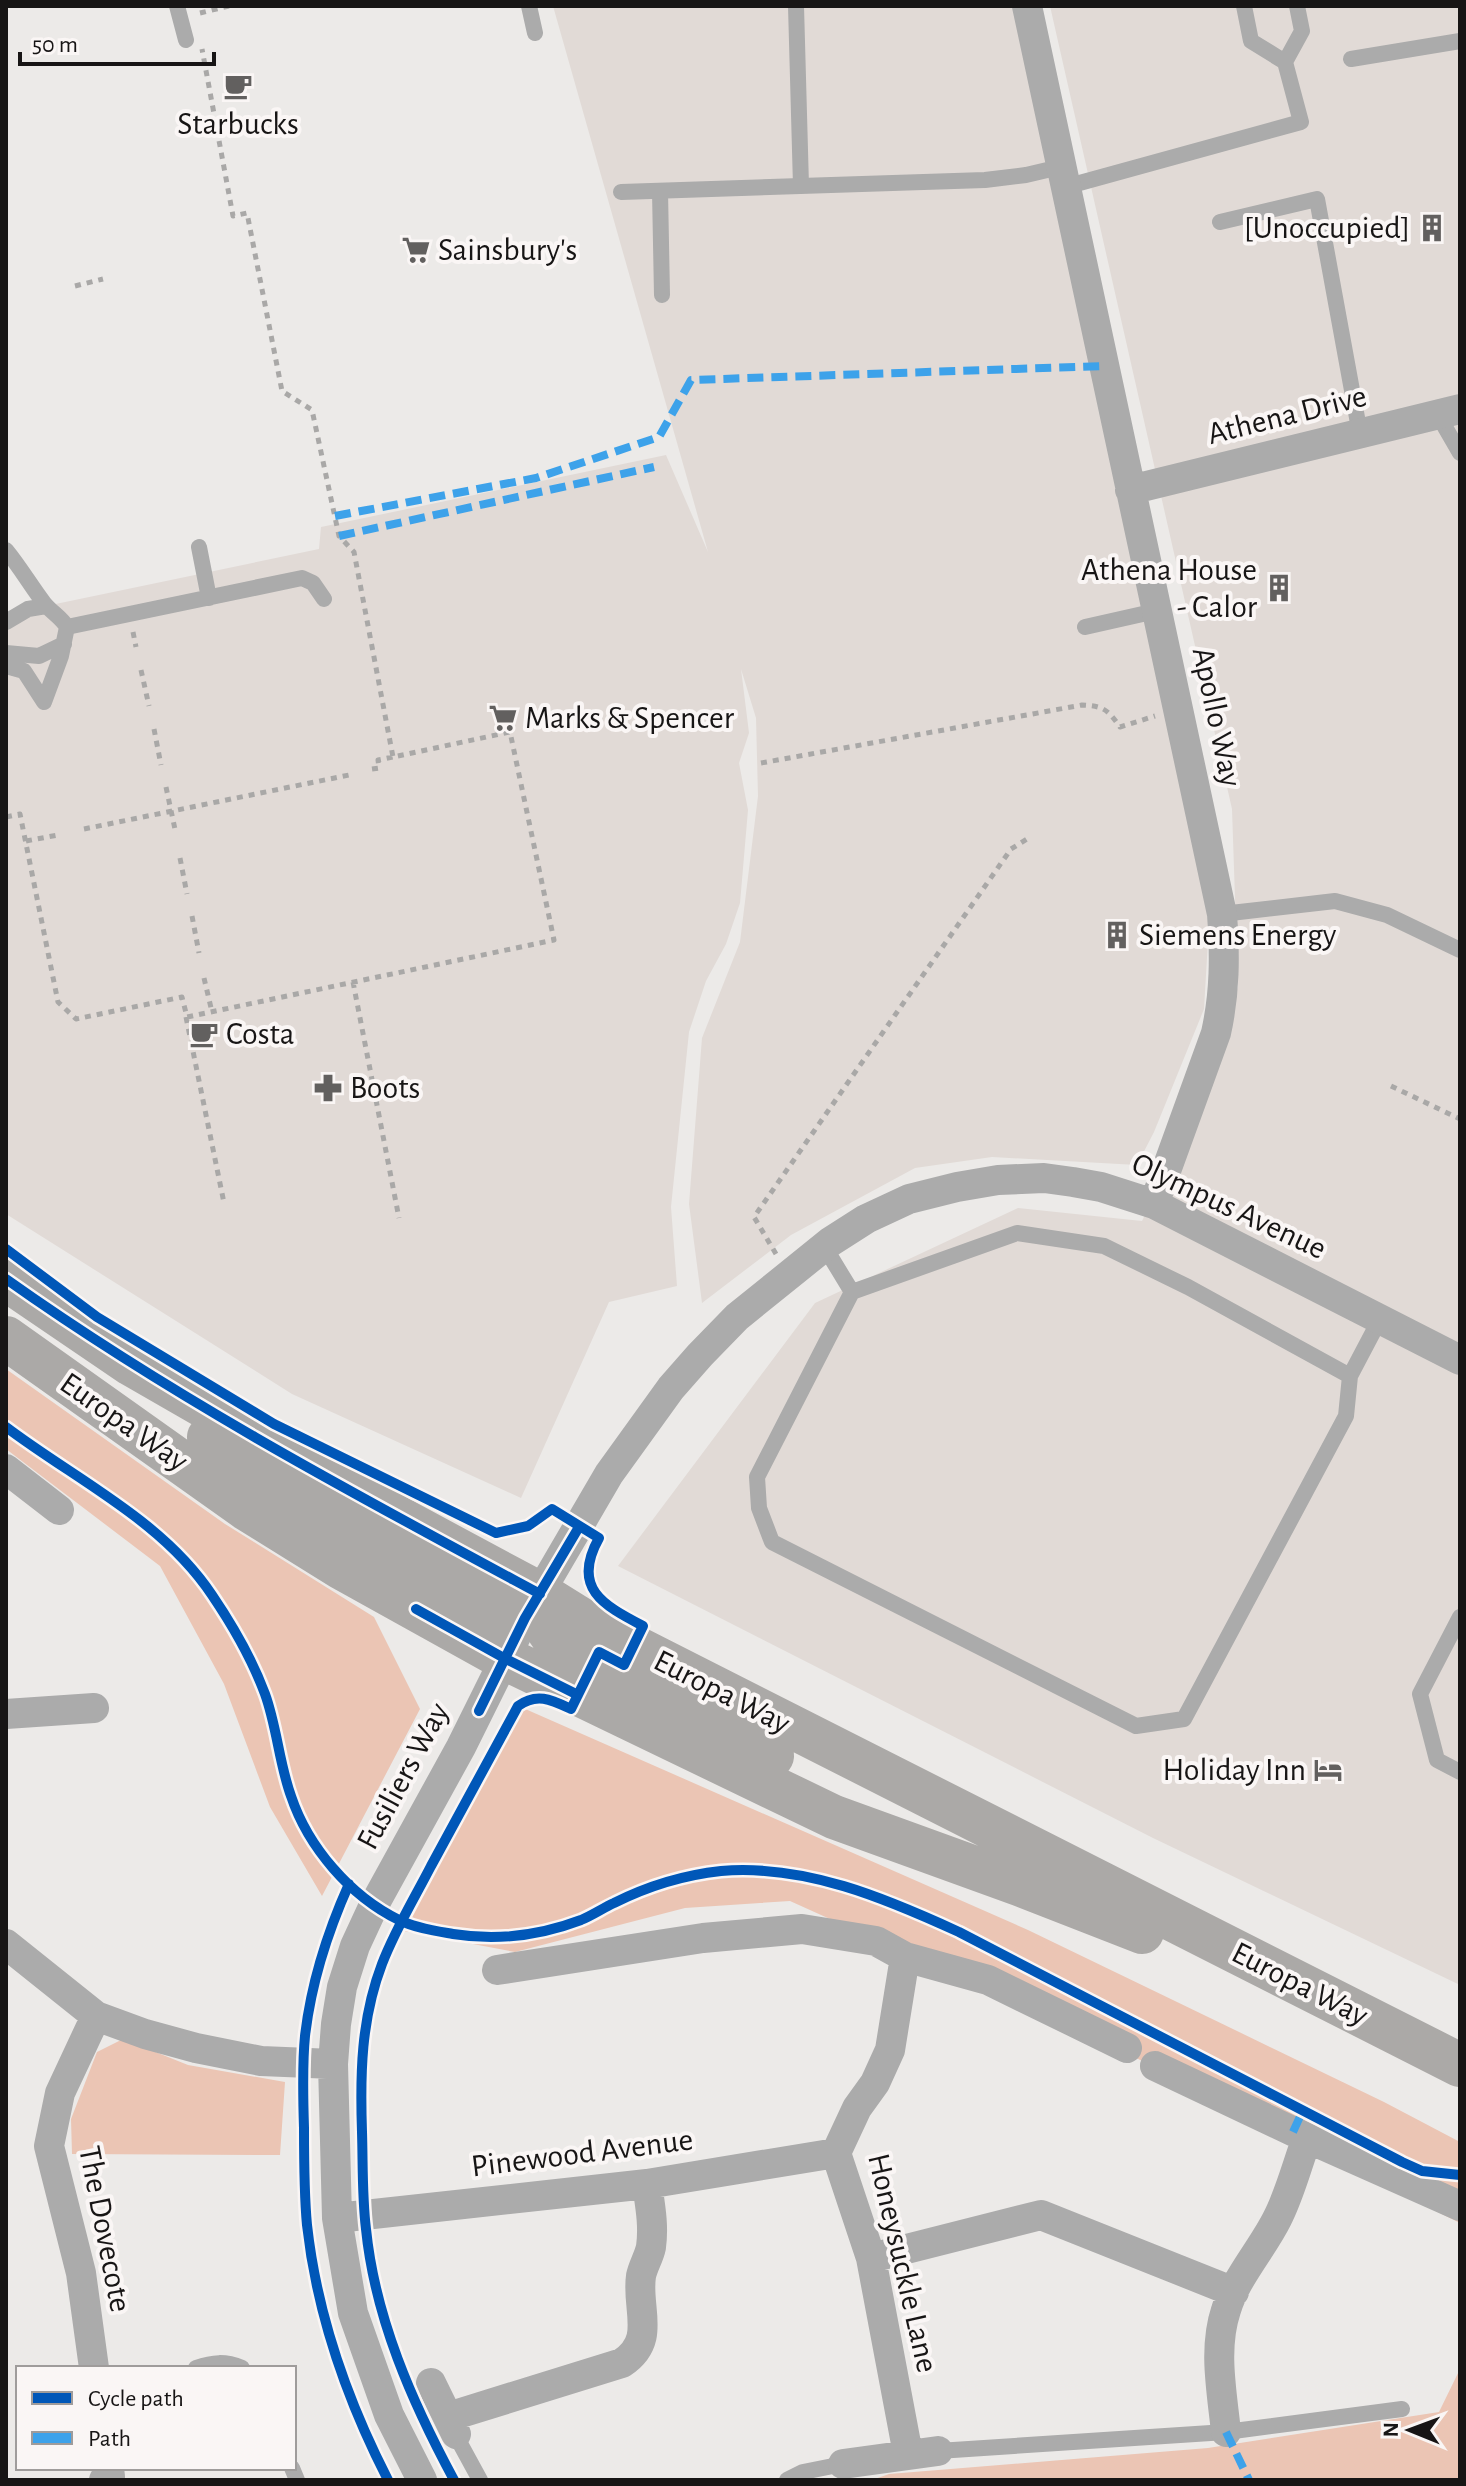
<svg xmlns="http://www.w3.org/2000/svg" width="1466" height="2486" viewBox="0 0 1466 2486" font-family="'Alegreya Sans',sans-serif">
	<rect width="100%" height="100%" fill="#eceae8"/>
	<!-- built -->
	<path fill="#e1dad6" d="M553,6H1016L1210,906L1204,1009L1154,1132L1137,1165L992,1157L915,1168L791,1235L702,1303L689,1204L702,1038L740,942L758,796L756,718L741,669L749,733L739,763L748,810L740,903L726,944L706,981L689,1032L671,1207L677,1286L609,1302L521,1498L292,1394L6,1214V624L46,606L319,549L321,527L666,455L708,552Z
		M1050,6H1460V1985L1153,1838L618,1566L815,1303L1018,1208L1142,1221L1189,1123L1238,987L1232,809Z"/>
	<!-- green -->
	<path fill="#ebc5b4" d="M6,1369L225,1524L374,1617L420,1709L322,1896L270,1807L224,1684L160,1566L6,1449Z
		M523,1708L1028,1930L1384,2102L1460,2142V2223L1316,2152L1121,2050L790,1901L685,1908L515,1952L404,1931Z
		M123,2039L188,2065L285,2082L280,2155L72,2154L71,2119L97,2052Z
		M1460,2369V2480H872L889,2474L1208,2448L1439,2412Z"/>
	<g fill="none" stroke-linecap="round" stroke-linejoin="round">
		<!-- path -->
		<path stroke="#a9a8a7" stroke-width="5" stroke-dasharray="6 6" stroke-linecap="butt" d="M200,13L229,6
			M75,286L103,279
			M133,632L136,647
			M141,670L149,706
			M154,729L161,765
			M761,763L1082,705C1104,706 1108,710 1120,727L1155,716
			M372,769L379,768L378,760L393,757
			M166,787L176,834
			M6,817L20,814L58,1002L76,1019L182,997L187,1017L554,940L510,732L393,757L354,552L339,536L312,410L282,391L247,213L233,216L202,49
			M84,829L349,775
			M26,841L58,835
			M180,858L187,894
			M192,916L199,953
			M204,978L212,1012
			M353,982L399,1218
			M186,1017L224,1203
			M1391,1086L1460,1119
			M776,1254L754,1217L1011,849L1027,839"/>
		<!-- lane -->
		<path stroke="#ababab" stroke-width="16" d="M177,6L186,40
			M529,6L535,33
			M796,6L801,186
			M1244,6L1251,41L1285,62
			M1351,59L1460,41
			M1065,187L1301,122L1285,62L1302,31L1297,6
			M660,191L662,295
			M621,192L985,180L1026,175L1060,167
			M1220,222L1317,199L1360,434
			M1438,415L1460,453
			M199,547L209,598
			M6,550C20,567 31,586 44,603C51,612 61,617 67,627L61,656L44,702
			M6,622L28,609L46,606
			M67,627L302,578L313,583L324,599
			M1085,627L1156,611
			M6,653L39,656L64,644
			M6,666L24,671L44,702
			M1222,914L1335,901L1387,915L1460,950
			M824,1246L852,1292L757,1477L759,1508L772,1542L1136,1726L1184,1719L1346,1416L1350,1376L1188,1287L1104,1246L1017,1233L852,1292
			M1350,1376L1380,1319
			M1460,1617L1420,1694L1437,1760L1460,1772
			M196,2368C213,2362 225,2361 242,2368
			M456,2436L480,2480
			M938,2451L1226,2432L1402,2409
			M292,2468L297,2480
			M787,2480L803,2472L843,2464"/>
		<!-- street -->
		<path stroke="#ababab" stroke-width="30" d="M1027,6L1222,914C1225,955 1225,993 1216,1033L1154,1204
			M1130,490L1460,409
			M6,1469L59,1510
			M6,1714L94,1708
			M6,1944L96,2016L145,2034L196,2048L261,2061L333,2064
			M905,1957L890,2050L875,2083L857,2108L836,2153L871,2258L908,2454
			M497,1970L703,1938L802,1929L876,1941L905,1957L988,1980L1127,2048
			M1155,2066L1307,2138L1460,2206
			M337,2218L647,2184L836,2153
			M871,2258L1041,2215L1234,2292
			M94,2368L81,2273L49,2146L60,2093L96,2016
			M431,2383L456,2434
			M448,2417L622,2363C657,2340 636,2309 641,2276C643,2266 649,2257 651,2247C654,2225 650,2205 647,2184
			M1226,2432C1222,2392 1213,2349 1226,2310C1235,2279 1262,2249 1277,2219C1290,2194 1297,2165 1307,2138
			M843,2464L938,2451
			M104,2480L110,2477L109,2468
			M422,2480L389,2415L353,2313L337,2218L333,2064L336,2024L342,1987L355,1946L374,1905L461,1747L525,1618L609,1474L671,1388L700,1355L737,1317L830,1242L866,1219L909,1199L957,1187L998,1180L1044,1178L1073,1182L1101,1187L1154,1204L1460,1360"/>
		<!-- highway -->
		<path stroke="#aba9a7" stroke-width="44" d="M6,1279L131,1364L402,1520L540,1594L585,1622L1460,2065
			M6,1338L247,1509L342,1568L504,1658L834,1817L1019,1884L1142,1932
			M209,1437L270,1482L330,1520L437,1580L489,1606L499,1615L505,1626L504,1658
			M540,1594C539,1619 548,1634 565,1651L772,1756"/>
		<!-- quiet -->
		<path stroke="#3da2ea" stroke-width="8" stroke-dasharray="16 8" stroke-linecap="butt" d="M335,516L536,478L659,437L691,380L1103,366
			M339,536L654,467
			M1293,2132L1303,2110
			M1226,2432L1249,2480"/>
		<defs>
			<path id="cycleway" d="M6,1249L97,1317L274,1424L496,1533L528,1526L552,1509L599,1538C571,1588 603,1605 643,1626L624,1665L599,1652L571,1709C552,1700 537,1692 518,1706C489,1759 460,1813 431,1866C414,1899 395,1930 382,1964C361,2019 360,2074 362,2132C363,2164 362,2197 366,2229C375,2318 412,2402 454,2480
				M6,1279C175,1399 358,1496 540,1594
				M6,1427C76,1480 162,1520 212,1595C233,1626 252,1659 265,1694C277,1727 279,1763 291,1796C308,1847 350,1896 399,1920C415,1928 436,1931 453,1934C497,1941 539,1936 581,1920C593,1915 603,1908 614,1903C648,1886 684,1875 721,1871C805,1864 885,1898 959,1932L1402,2162L1422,2171L1460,2175
				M416,1609L504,1658L578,1695
				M479,1711L525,1618L579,1527
				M349,1884C328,1931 311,1984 305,2036C302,2066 303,2097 304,2128C304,2160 304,2193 307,2225C317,2315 347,2400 388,2480"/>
		</defs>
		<!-- cycleway casing -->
		<use href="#cycleway" stroke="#faf6f5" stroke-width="15"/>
		<!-- cycleway -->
		<use href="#cycleway" stroke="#0057b8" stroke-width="10"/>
	</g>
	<!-- icons -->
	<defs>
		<symbol id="cafe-bare" viewBox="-9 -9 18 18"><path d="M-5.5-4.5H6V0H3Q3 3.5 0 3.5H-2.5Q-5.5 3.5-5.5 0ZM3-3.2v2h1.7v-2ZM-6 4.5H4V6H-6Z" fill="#62605f" stroke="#faf6f5" stroke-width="2.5" paint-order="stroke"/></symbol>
		<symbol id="building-bare" viewBox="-9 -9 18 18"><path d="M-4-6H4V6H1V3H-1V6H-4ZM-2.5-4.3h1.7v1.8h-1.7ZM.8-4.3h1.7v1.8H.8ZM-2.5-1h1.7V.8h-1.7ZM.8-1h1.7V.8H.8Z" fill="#62605f" stroke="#faf6f5" stroke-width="2.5" paint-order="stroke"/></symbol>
		<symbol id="supermarket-bare" viewBox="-9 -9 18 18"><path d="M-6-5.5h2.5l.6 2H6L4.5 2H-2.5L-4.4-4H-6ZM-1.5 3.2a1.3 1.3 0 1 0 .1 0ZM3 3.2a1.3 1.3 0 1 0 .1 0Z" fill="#62605f" stroke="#faf6f5" stroke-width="2.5" paint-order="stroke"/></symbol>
		<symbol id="pharmacy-bare" viewBox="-9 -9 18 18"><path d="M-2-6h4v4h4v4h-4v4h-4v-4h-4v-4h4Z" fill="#62605f" stroke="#faf6f5" stroke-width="2.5" paint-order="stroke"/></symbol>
		<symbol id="hotel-bare" viewBox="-9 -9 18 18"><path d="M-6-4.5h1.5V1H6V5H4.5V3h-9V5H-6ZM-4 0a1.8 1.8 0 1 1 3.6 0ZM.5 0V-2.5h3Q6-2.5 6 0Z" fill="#62605f" stroke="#faf6f5" stroke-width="2.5" paint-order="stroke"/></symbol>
	</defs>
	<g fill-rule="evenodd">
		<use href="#cafe-bare" x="218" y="66" width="40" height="40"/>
		<use href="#building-bare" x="1412" y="208" width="40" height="40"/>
		<use href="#supermarket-bare" x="396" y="230" width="40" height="40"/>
		<use href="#building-bare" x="1259" y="568" width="40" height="40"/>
		<use href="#supermarket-bare" x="483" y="698" width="40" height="40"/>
		<use href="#building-bare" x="1097" y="915" width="40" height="40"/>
		<use href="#cafe-bare" x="184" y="1014" width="40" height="40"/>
		<use href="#pharmacy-bare" x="308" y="1068" width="40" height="40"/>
		<use href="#hotel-bare" x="1308" y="1750" width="40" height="40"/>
	</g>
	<g text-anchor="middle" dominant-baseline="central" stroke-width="8" stroke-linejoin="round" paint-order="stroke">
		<!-- poi labels -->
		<g font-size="32" fill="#171515" stroke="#faf6f5" text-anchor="start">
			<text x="238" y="124" text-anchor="middle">Starbucks</text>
			<text x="1410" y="228" text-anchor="end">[Unoccupied]</text>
			<text x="438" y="250">Sainsbury's</text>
			<text x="1257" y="570" text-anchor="end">Athena House<tspan x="1257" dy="37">- Calor</tspan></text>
			<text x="525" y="718">Marks &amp; Spencer</text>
			<text x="1139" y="935">Siemens Energy</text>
			<text x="226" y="1034">Costa</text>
			<text x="350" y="1088">Boots</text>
			<text x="1306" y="1770" text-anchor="end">Holiday Inn</text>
		</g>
		<!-- street labels -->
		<g font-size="32" fill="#171515" stroke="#faf6f5">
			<text transform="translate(1287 415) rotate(-14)">Athena Drive</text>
			<text transform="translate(1217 717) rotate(78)">Apollo Way</text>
			<text transform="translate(1229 1206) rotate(25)">Olympus Avenue</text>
			<text transform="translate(124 1422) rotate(35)">Europa Way</text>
			<text transform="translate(722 1692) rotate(27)">Europa Way</text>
			<text transform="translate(403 1776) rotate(-62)">Fusiliers Way</text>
			<text transform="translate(1300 1984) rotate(27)">Europa Way</text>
			<text transform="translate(582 2153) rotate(-7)">Pinewood Avenue</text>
			<text transform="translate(105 2229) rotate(79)">The Dovecote</text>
			<text transform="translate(903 2263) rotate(77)">Honeysuckle Lane</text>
		</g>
	</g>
	<!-- border -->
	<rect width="1466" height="2486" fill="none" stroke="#171515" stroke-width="16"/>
	<!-- legend -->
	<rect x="16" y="2366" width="280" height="104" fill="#faf6f5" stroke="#9f9c9b" stroke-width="2"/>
	<rect x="32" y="2392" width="40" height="12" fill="#0057b8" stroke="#9f9c9b" stroke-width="2"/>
	<text x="88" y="2406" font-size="24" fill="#171515">Cycle path</text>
	<rect x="32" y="2432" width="40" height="12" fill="#3da2ea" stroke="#9f9c9b" stroke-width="2"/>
	<text x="88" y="2446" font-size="24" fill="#171515">Path</text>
	<!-- north arrow -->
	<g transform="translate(1410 2430) rotate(271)" stroke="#faf6f5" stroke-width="6" paint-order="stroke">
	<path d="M0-6L14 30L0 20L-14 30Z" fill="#171515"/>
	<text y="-12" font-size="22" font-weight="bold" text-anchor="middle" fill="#171515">N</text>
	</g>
	<!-- scale -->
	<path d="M20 52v12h194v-12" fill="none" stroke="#171515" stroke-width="4"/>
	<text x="32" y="52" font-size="24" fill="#171515" stroke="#faf6f5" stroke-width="6" paint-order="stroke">50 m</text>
</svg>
